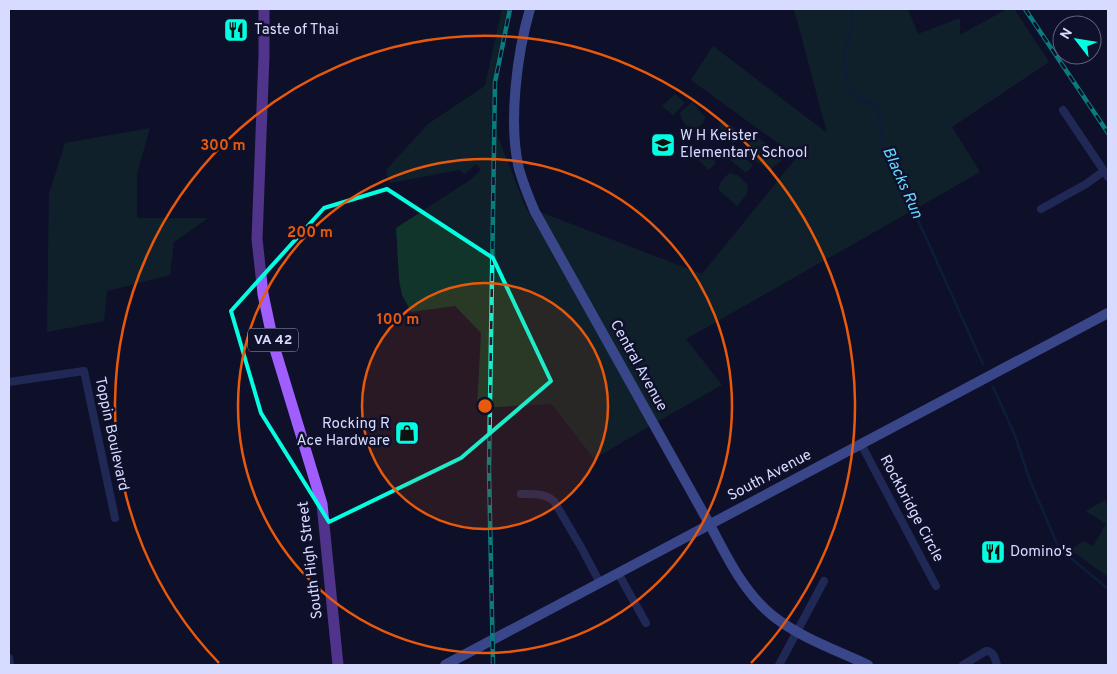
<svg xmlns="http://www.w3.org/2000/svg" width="1117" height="674" viewBox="0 0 1117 674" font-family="Overpass,sans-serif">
	<rect width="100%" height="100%" fill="#0f102a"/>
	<!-- green -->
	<path fill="#11342b" d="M502,9H507L494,75L492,122L525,206L637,397L540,212L702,274L797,157L691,80L713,46L827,133L794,9H908L918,34L960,18V35L1007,9H1014L1049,62L952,127L980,172L686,339L722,385L653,424L594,459L552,404L477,408L481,333L455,306L411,312L402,295L399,280L396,228L470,180L481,170L476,164L465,174L459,170L390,183L386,170L428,124L485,86Z
		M675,94L685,103L673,115L662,106Z
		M692,102L705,117C702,134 681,129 680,113Z
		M723,120L738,131L729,143L715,132Z
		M150,128L137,173V218H208L174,242L170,275L107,291L104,321L47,332L49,194L65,143Z
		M753,135L786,156L770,170L742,152Z
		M702,148L716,162L709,170L695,156Z
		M736,151L753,165L746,173L729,159Z
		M730,173L737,175L748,185L747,194L737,206L719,190C718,184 725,176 730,173Z
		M1105,500L1108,507V577L1071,550L1083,541L1093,546L1106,524L1086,511Z"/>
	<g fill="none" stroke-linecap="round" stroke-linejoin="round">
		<!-- stream -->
		<path stroke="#072e4a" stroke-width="2.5" d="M852,9L853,23L844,55L847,84L857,98L877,105L880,119L881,138L983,364
			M993,387L1014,433L1029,478L1057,544L1066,554L1108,589"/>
		<!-- street -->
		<path stroke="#37468b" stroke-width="8" d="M1063,110L1108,177
			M1041,209L1086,184L1104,171
			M9,382L84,371L115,518
			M861,444L936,586
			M521,494C533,494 544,493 554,501L581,547L600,583
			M618,573L646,623
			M9,658L10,665
			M779,665L824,581
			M963,665L986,651C994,651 995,659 997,665"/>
		<!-- secondary -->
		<path stroke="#6e8aff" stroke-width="10" d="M530,9C517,53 508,123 519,169C523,183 529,198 535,212L710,525C727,557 744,593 773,616C801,638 836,650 868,665
			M445,665L1108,313"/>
		<!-- primary -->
		<path stroke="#a05eff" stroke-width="11" d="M264,9V56L257,239L263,294L274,346L322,504L338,665"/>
		<defs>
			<path id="rail" d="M1025,9L1108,133
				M493,665L489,469L495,82L510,9"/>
		</defs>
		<!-- rail casing -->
		<use href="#rail" stroke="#03ffe2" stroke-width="4.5"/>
		<!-- rail -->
		<use href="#rail" stroke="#0f102a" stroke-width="2.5" stroke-dasharray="8" stroke-linecap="butt"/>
	</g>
	<!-- marked area -->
	<path d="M0 0H1117V674H0ZM387,189L493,258L551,381L461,458L329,522L261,413L231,311L324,208Z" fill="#0f102a" fill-opacity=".55" fill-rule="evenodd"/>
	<path fill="none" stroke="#03ffe2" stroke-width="4" stroke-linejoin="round" d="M387,189L493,258L551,381L461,458L329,522L261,413L231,311L324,208Z"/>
	<!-- distance rings -->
	<circle cx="485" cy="406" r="123" fill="#e8590c" fill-opacity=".12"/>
	<g fill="none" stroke="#e8590c" stroke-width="2.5">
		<circle cx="485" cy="406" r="123"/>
		<circle cx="485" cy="406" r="247"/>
		<path d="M219 663A370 370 0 1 1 751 663"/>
	</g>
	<!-- icons -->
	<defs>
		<symbol id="restaurant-square" viewBox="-11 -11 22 22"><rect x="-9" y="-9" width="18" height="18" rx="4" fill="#03ffe2" stroke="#0f102a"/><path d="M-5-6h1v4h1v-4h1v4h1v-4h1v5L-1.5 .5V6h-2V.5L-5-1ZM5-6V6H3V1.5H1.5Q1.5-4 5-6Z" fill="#111"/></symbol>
		<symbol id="school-square" viewBox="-11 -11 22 22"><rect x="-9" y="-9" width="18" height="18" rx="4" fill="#03ffe2" stroke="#0f102a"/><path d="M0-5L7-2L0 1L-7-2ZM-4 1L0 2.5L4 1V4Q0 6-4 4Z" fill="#111"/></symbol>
		<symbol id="shop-square" viewBox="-11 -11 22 22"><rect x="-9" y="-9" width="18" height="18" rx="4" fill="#03ffe2" stroke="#0f102a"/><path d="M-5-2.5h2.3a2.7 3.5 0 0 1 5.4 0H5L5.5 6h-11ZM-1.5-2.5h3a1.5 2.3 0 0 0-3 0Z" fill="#111"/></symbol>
	</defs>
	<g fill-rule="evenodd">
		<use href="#restaurant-square" x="222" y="16" width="28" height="28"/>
		<use href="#school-square" x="649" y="131" width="28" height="28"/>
		<use href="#shop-square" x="393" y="419" width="28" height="28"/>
		<use href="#restaurant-square" x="979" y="538" width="28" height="28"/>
	</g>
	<g text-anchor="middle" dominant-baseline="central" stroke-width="5" stroke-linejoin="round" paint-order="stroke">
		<!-- shield labels -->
		<rect fill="#0f102a" stroke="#9b9ebf" stroke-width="1" x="248" y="328.5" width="50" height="23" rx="4"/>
		<g font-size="14" font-weight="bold" fill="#d7dbff">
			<text x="273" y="340">VA 42</text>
		</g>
		<!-- poi labels -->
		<g font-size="15" fill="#d7dbff" stroke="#0f102a" text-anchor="start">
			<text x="254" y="30">Taste of Thai</text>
			<text x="680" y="136">W H Keister<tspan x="680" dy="17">Elementary School</tspan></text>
			<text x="390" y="424" text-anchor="end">Rocking R<tspan x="390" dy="17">Ace Hardware</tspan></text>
			<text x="1010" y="552">Domino's</text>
		</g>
		<!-- street labels -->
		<g font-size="15" fill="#d7dbff" stroke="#0f102a">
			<text transform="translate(638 366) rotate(61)">Central Avenue</text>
			<text transform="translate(111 434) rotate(78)">Toppin Boulevard</text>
			<text transform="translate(770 476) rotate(-28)">South Avenue</text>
			<text transform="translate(911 509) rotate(62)">Rockbridge Circle</text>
			<text transform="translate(311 560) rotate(-97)">South High Street</text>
		</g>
		<!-- water labels -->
		<g font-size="16" font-style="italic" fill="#65d9ff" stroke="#0f102a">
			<text transform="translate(902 183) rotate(66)">Blacks Run</text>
		</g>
	</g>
	<circle cx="485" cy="406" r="8" fill="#e8590c" stroke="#0f102a" stroke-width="2.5"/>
	<g font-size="15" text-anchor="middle" font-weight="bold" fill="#e8590c" stroke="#0f102a" stroke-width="5" stroke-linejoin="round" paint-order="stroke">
		<text x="223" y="150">300 m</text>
		<text x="310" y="237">200 m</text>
		<text x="398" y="324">100 m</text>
	</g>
	<!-- border -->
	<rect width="1117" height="674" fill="none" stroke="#d7dbff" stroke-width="20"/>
	<!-- north arrow -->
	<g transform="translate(1077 40) rotate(301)"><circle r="24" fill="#0f102a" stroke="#5f617f"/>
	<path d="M0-4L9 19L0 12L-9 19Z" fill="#03ffe2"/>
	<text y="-8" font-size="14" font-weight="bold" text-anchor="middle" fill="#d7dbff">N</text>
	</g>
</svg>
